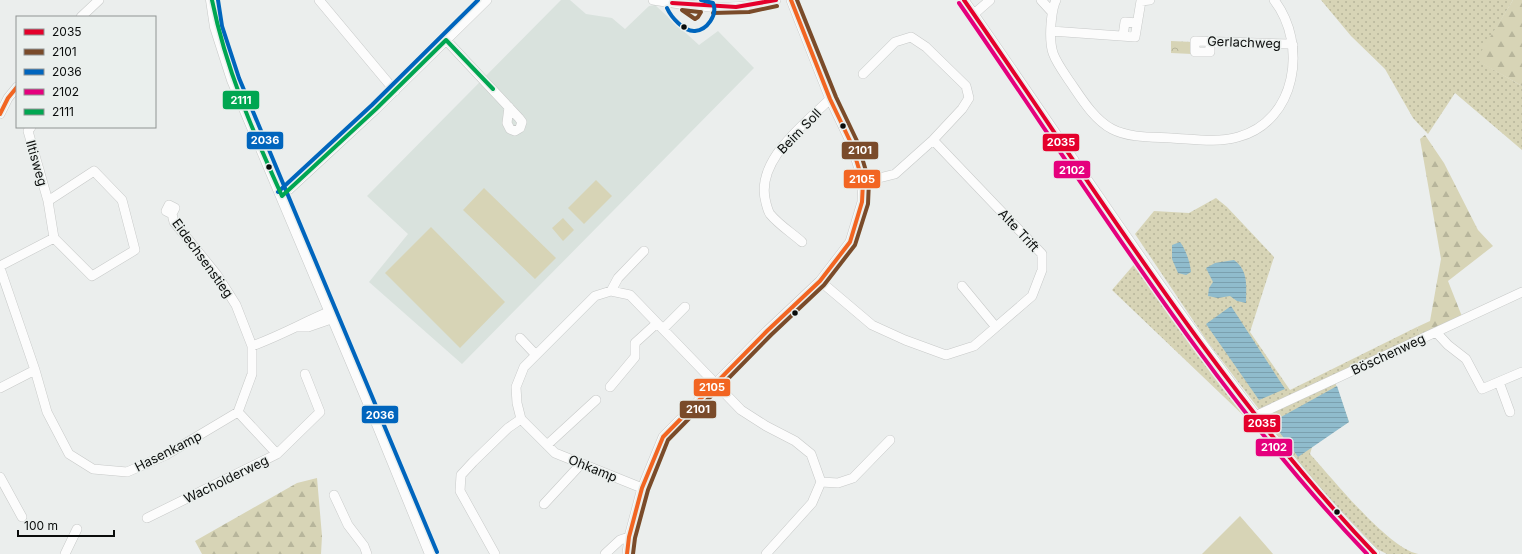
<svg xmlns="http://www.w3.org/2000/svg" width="1522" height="554" viewBox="0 0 1522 554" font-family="Inter,sans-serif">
	<defs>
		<pattern id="grass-dots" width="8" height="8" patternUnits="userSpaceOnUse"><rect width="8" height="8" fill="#d7d4b6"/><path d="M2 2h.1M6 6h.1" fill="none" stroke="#b7b59b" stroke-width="1.8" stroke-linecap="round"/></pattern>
		<pattern id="forest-firs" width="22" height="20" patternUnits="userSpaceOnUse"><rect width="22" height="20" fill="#d7d4b6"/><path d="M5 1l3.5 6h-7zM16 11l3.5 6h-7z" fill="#b7b59b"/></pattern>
		<pattern id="park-crowns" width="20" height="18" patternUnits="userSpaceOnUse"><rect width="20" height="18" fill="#d7d4b6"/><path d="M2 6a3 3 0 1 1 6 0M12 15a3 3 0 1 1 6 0" fill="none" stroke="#b7b59b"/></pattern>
		<pattern id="water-rules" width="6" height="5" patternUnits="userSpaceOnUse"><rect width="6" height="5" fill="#90bccd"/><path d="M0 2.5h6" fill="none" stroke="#7ba0af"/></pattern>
	</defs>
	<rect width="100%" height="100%" fill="#ebeeed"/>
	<!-- built -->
	<path fill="#d9e2dd" d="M561,0H570L586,14L612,18L625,29L649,6L655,5L699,45L718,31L754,68L462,364L369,282L408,234L367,196Z"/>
	<!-- grass -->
	<path fill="url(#grass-dots)" d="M1321,0H1513L1477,60L1522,86V150L1455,93L1428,134L1413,118L1385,69L1351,36Z
		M1216,198L1227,207L1274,257L1250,332L1290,390L1417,327L1422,339L1334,379L1349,422L1313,444L1310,454C1333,479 1387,547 1418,554H1387L1377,549L1292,459L1258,408L1207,341L1135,234L1154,211L1189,213Z
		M1137,261L1245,417L1112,290Z"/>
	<!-- forest -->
	<path fill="url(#forest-firs)" d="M1513,0H1522V86L1476,60Z
		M1425,135L1444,163L1478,230L1493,246L1448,281L1463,319L1422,339L1417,327L1430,321L1441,259L1420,139Z
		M317,478L322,536L321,554H202L195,541L297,483Z"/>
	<!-- park -->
	<path fill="url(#park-crowns)" d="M1171,41L1193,42L1192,54L1171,53Z"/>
	<!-- pitch -->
	<path fill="#d7d4b6" d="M596,180L612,196L584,224L568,208Z
		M484,188L556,258L535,279L463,210Z
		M563,218L574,230L563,241L552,228Z
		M431,227L505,302L460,348L385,273Z
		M1240,516L1273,554H1202Z"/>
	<!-- water -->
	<path fill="url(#water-rules)" d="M1180,242C1186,250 1190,262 1191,272L1186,275L1178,273L1172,259V245Z
		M1234,260C1249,271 1246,286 1246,303L1237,301L1230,296L1218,298L1208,296L1209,288L1213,282L1206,268L1215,263Z
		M1231,306L1285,389L1259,400L1206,324Z
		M1337,386L1349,422L1298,457L1272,422Z"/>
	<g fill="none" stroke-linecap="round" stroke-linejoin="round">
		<defs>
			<path id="minor" d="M319,0L395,91
				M653,0C696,7 735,12 776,0
				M964,0C1037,104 1107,211 1181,314C1241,398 1302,480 1375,554
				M1041,0L1052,12
				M1056,0C1052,8 1052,15 1051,24C1049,51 1053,57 1068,79C1080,96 1093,119 1112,129C1129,138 1153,137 1171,138C1193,139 1217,143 1238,137C1297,121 1308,44 1274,0
				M974,14L990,0
				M81,17L99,0
				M1051,31L1135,37L1141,1L1150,0
				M1123,36L1125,22L1137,23
				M446,40L519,118L522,122L520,128L515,131L510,129L507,123L509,107
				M1210,41V52H1195V41L1289,44L1293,45
				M863,74L895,42L911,37L926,47L966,86L969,98L962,109L933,140L895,174L863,182
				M0,114L8,98L17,87
				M31,127L28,131L48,201
				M94,171L122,200L135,250L92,276L54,238L48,201Z
				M282,196L376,109L487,0
				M172,214L166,211L169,205L175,208L172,214L174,222L217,275L236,305L252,346
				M802,242C792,233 779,225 770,214C768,211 767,207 766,203C754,161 804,125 830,99
				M0,266L54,238
				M0,268L35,370L47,412L69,454L93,469L127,472L166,455L238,412L252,374V346C280,336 304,322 331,311
				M820,281L872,325L905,340L946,355L974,346L1032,296L1042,270V254L933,140
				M962,286L995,326
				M611,291L618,278L644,251
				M298,327H308L334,318
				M663,329L685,307
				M1436,332L1448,345L1466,359L1482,389L1522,372
				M520,338L536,355
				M1499,382L1510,412
				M610,387L635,357V343L657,323
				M0,388L35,370
				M1255,416L1522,292
				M547,445L596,400
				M277,454L320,412L305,374
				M0,477L22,517
				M821,482L838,483L853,478L890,440
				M642,488L555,453L521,419L517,403L516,387L524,367L595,296L611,291L630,295L741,410L766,426L795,441L811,454L821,482L812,503L766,554
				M334,495L348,525L364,546L367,554
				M544,504L581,464
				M147,518L277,454L238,412
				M65,554L77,529
				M495,554L460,491L461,475L473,462L508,428L521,419
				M605,554L620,540L629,537
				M627,554L629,537L642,488L663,437L767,331L820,281L850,242L862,202L863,182L851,143L830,99L791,0"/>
			<path id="major" d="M212,0L216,27L233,80L378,424L431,554"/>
		</defs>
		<!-- minor casing -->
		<use href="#minor" stroke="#c7c9c8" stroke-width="10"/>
		<!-- major casing -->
		<use href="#major" stroke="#c7c9c8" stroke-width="13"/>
		<!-- minor -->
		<use href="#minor" stroke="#fcfcfc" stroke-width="9"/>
		<!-- major -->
		<use href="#major" stroke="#fcfcfc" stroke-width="12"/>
		<defs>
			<path id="bus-1" d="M964,0C1095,188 1216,387 1375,554
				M672,3L736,7L776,0"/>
			<path id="bus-2" d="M682,10L699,12H701L698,17L695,19Z
				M713,13L749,12L777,6
				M633,554L635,538L648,490L668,440L771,335L824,285L855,245L868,204L869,181L857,141L836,97L797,0"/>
			<path id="bus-3" d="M218,0L222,26L239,78L437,552
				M667,8C671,17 684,32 695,31C707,30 718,15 713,3L701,0
				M278,192L372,105L478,0"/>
			<path id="bus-4" d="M959,3C1088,189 1210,390 1367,554"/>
			<path id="bus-5" d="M212,0C226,69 253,132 282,196
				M446,40L493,89
				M282,196L376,109L446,40"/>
			<path id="bus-6" d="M0,114L8,98L17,87
				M627,554L629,537L642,488L663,437L767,331L820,281L850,242L862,202L863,182L851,143L830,99L791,0"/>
		</defs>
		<!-- bus-1 casing -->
		<use href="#bus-1" stroke="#eaefed" stroke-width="7"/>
		<!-- bus-2 casing -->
		<use href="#bus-2" stroke="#eaefed" stroke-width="7"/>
		<!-- bus-3 casing -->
		<use href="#bus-3" stroke="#eaefed" stroke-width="7"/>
		<!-- bus-4 casing -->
		<use href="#bus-4" stroke="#eaefed" stroke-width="7"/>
		<!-- bus-5 casing -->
		<use href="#bus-5" stroke="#eaefed" stroke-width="7"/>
		<!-- bus-6 casing -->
		<use href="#bus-6" stroke="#eaefed" stroke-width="7"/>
		<!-- bus-1 -->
		<use href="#bus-1" stroke="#e4002b" stroke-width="4"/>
		<!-- bus-2 -->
		<use href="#bus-2" stroke="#7a4b2a" stroke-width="4"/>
		<!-- bus-3 -->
		<use href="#bus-3" stroke="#0065bd" stroke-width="4"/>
		<!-- bus-4 -->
		<use href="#bus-4" stroke="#e5007d" stroke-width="4"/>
		<!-- bus-5 -->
		<use href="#bus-5" stroke="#00a651" stroke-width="4"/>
		<!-- bus-6 -->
		<use href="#bus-6" stroke="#f26522" stroke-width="4"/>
	</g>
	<!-- markers -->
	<g fill="#0a0c0b" stroke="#eaefed" stroke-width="1.5">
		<circle cx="684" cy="27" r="3.5"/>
		<circle cx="843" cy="126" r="3.5"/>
		<circle cx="269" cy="167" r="3.5"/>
		<circle cx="795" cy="313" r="3.5"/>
		<circle cx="1337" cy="512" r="3.5"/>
	</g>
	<g text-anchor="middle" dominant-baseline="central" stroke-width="3" stroke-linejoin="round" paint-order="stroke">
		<!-- street labels -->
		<g font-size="13" fill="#0a0c0b" stroke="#eaefed">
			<text transform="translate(1244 42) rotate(2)">Gerlachweg</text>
			<text transform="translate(799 131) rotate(-46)">Beim Soll</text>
			<text transform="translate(37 163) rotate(74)">Iltisweg</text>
			<text transform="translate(1019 230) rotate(47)">Alte Trift</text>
			<text transform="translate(203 258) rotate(54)">Eidechsenstieg</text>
			<text transform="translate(1388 354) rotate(-25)">Böschenweg</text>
			<text transform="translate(168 451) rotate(-27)">Hasenkamp</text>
			<text transform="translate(593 468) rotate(22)">Ohkamp</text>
			<text transform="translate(226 479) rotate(-26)">Wacholderweg</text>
		</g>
	</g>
	<g stroke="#eaefed" stroke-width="1.5">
		<rect x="222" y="90" width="38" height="20" rx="4" fill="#00a651"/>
		<rect x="246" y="131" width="38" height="19" rx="4" fill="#0065bd"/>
		<rect x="1042" y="133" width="38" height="19" rx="4" fill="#e4002b"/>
		<rect x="841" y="141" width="38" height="19" rx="4" fill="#7a4b2a"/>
		<rect x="1053" y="160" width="38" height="19" rx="4" fill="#e5007d"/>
		<rect x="843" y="169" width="38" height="20" rx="4" fill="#f26522"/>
		<rect x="693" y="378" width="38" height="19" rx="4" fill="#f26522"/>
		<rect x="679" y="400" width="38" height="19" rx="4" fill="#7a4b2a"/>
		<rect x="361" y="405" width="38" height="19" rx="4" fill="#0065bd"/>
		<rect x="1243" y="414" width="38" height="19" rx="4" fill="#e4002b"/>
		<rect x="1255" y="438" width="38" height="19" rx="4" fill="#e5007d"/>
	</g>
	<g font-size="11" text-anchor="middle" font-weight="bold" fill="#fff">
		<text x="241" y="104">2111</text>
		<text x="265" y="144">2036</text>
		<text x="1061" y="146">2035</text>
		<text x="860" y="154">2101</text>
		<text x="1072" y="174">2102</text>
		<text x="862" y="183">2105</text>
		<text x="712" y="391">2105</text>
		<text x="698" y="413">2101</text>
		<text x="380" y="419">2036</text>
		<text x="1262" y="427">2035</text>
		<text x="1274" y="451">2102</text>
	</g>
	<!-- legend -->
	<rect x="16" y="16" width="140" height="112" fill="#eaefed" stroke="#909493"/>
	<rect x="24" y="29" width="20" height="6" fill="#e4002b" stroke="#909493"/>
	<text x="52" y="36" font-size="12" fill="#0a0c0b">2035</text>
	<rect x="24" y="49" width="20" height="6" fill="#7a4b2a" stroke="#909493"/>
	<text x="52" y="56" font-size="12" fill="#0a0c0b">2101</text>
	<rect x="24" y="69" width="20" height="6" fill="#0065bd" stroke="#909493"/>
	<text x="52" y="76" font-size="12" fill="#0a0c0b">2036</text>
	<rect x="24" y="89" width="20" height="6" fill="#e5007d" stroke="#909493"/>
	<text x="52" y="96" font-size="12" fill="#0a0c0b">2102</text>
	<rect x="24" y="109" width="20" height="6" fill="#00a651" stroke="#909493"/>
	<text x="52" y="116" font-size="12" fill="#0a0c0b">2111</text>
	<!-- scale -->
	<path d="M18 530v6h96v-6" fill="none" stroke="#0a0c0b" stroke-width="2"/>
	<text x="24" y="530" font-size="12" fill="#0a0c0b" stroke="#eaefed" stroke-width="3" paint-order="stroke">100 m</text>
</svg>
